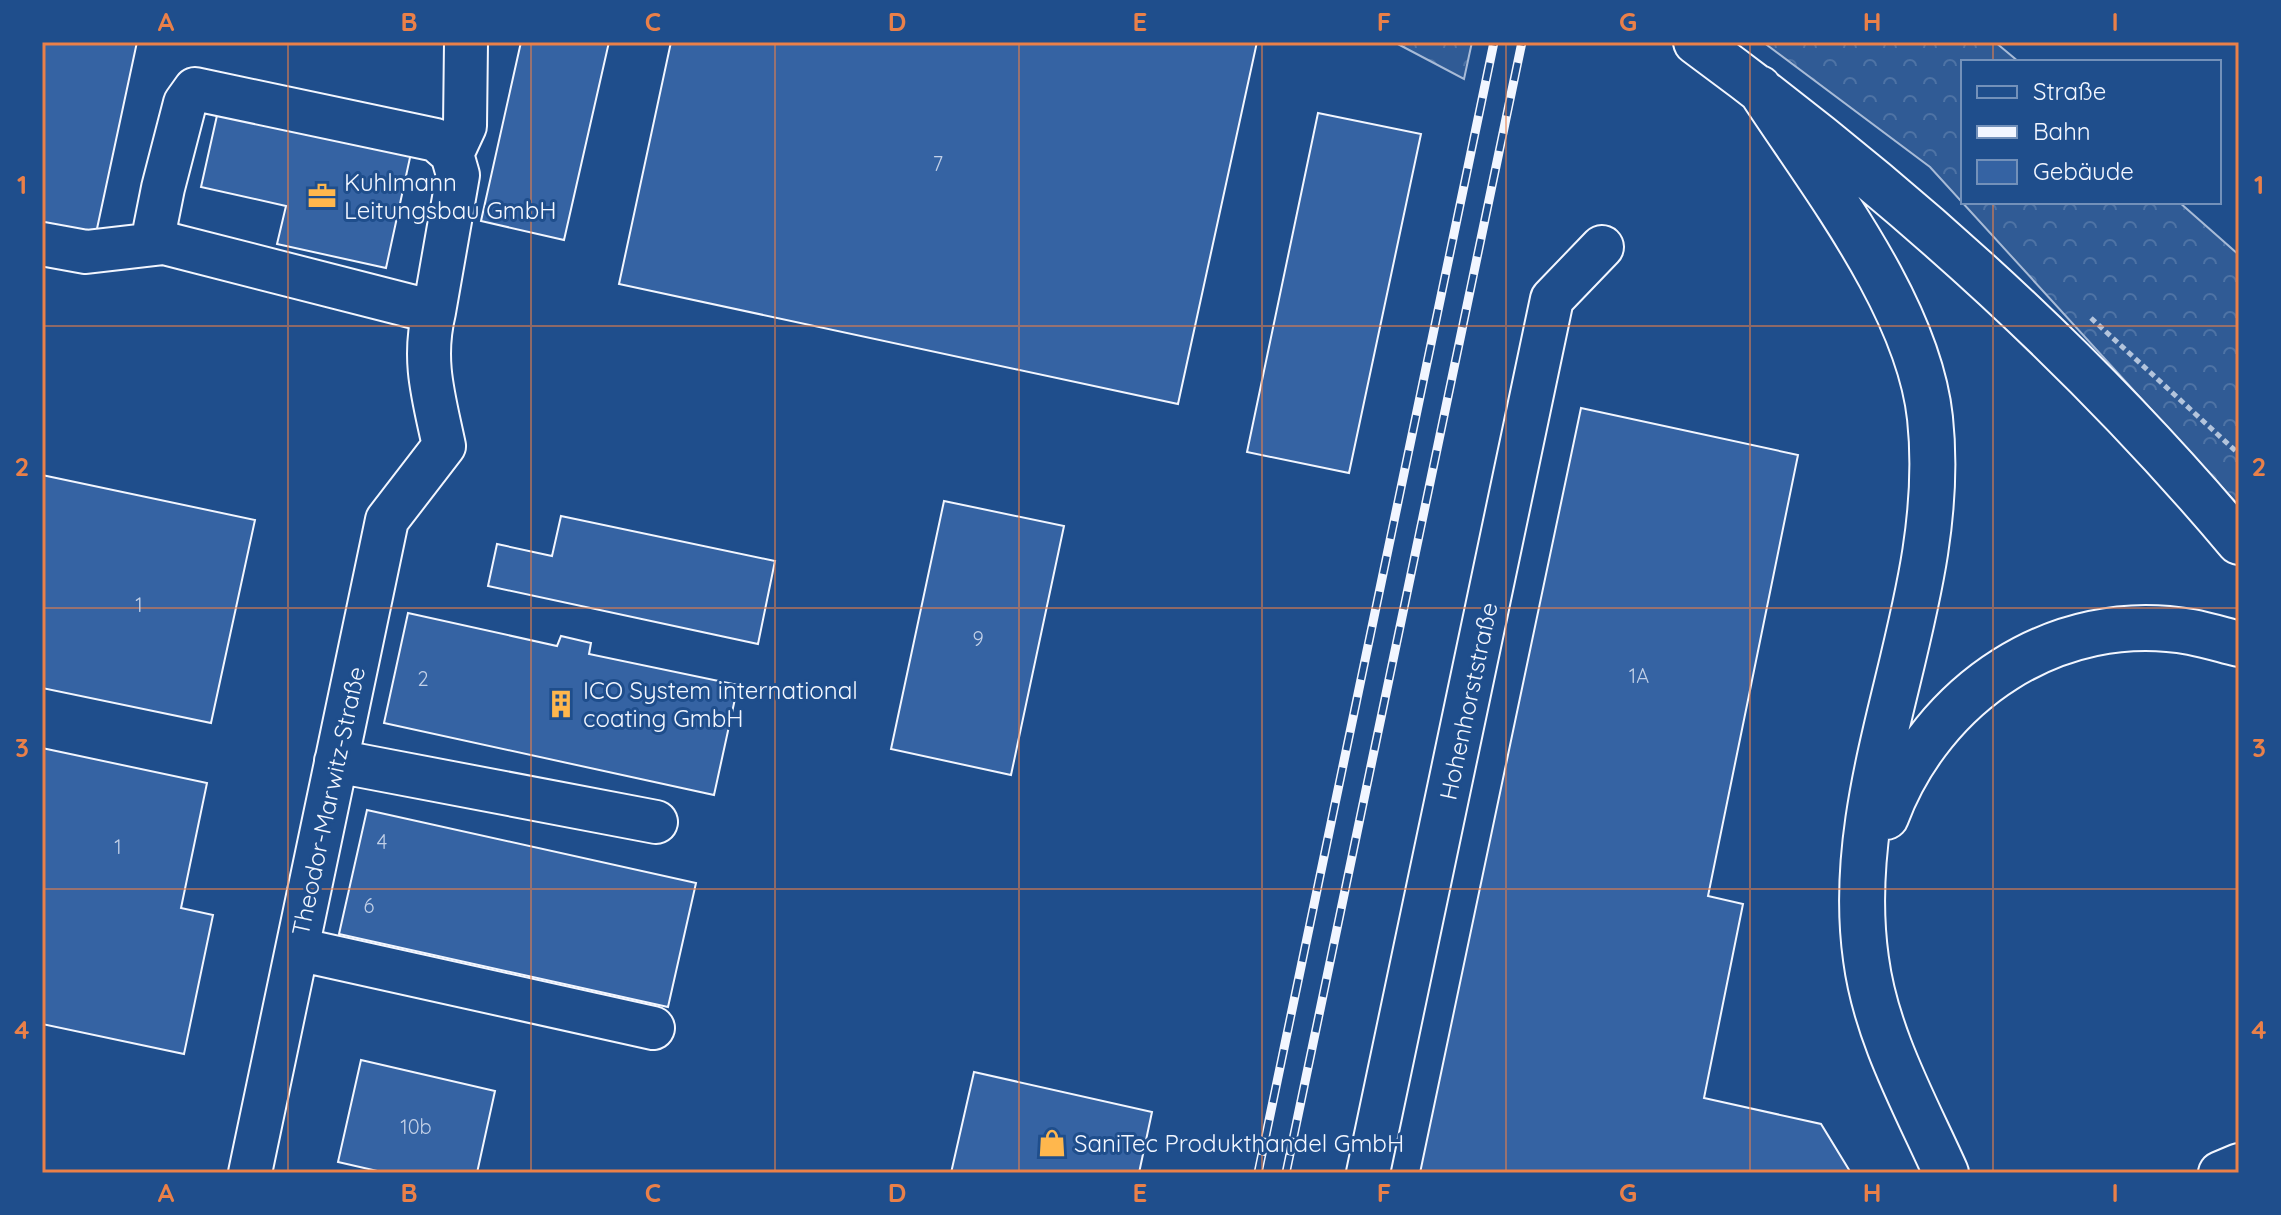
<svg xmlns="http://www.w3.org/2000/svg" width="2281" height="1215" viewBox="0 0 2281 1215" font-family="Quicksand,sans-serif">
	<defs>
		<pattern id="forest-crowns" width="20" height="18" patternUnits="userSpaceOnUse" patternTransform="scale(2)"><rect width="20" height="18" fill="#305b95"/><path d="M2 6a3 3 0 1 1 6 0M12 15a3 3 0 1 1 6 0" fill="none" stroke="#4e73a5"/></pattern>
	</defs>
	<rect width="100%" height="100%" fill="#1f4e8c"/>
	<!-- forest -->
	<path fill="url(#forest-crowns)" stroke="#a8bbd7" stroke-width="2" d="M1394,42H1472L1464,79Z
		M1763,42H1995L2019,62H1963V202H2179L2239,255V506L1930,167Z"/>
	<!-- building -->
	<path fill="#3563a3" stroke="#f2f6ff" stroke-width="2" d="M42,42H137L95,238L42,227Z
		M521,42H609L564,240L481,221Z
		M671,42H1257L1178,404L619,284Z
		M218,111L411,153L386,268L277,244L286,206L201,187Z
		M1318,113L1421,134L1349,473L1247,452Z
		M1581,408L1798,455L1708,896L1743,904L1704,1098L1821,1124L1851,1173H1420Z
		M42,475L255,520L211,723L42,688Z
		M944,501L1064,526L1011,775L891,749Z
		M561,516L775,561L758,644L488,586L497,544L552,556Z
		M408,613L557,646L561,636L591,643L589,654L738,685L714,795L384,723Z
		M42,748L207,783L181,908L213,915L184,1054L42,1024Z
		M367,810L696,883L668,1007L339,934Z
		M361,1060L495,1091L477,1173H386L338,1162Z
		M974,1072L1152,1112L1139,1173H951Z"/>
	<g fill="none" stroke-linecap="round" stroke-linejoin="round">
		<defs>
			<path id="minor" d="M452,154L465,126L466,42
				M42,244L86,252L164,243
				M336,761L656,822
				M297,949L653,1028
				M250,1173L387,520L444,446C434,398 422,361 434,312L458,175L452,154L436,140L195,89L185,103L163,188L155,228L164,243L434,312
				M1368,1173L1552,299L1602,247
				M2220,1173L2239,1165"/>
			<path id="highway" d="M1696,42C1895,188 2080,353 2239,542
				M1759,88C1820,182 1918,305 1930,418C1950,603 1840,775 1866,959C1876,1035 1915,1104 1946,1173
				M1886,817C1932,694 2056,608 2191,632C2207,635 2223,640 2239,644"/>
		</defs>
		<!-- minor casing -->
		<use href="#minor" stroke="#f2f6ff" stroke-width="46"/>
		<!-- highway casing -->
		<use href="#highway" stroke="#f2f6ff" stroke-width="48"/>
		<!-- path -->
		<path stroke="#b3c4dc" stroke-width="5" stroke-dasharray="6 4" stroke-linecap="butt" d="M2091,318L2239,454"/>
		<!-- minor -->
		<use href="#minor" stroke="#1f4e8c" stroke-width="42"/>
		<!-- highway -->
		<use href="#highway" stroke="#1f4e8c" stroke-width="44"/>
		<defs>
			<path id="rail" d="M1258,1173L1494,42
				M1286,1173L1522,42"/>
		</defs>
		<!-- rail casing -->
		<use href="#rail" stroke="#f2f6ff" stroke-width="9"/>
		<!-- rail -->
		<use href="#rail" stroke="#1f4e8c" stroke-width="6" stroke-dasharray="18" stroke-linecap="butt"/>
	</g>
	<!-- grid -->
	<path fill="none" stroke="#ea8049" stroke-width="2" stroke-opacity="0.55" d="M288,42V1173M531,42V1173M775,42V1173M1019,42V1173M1262,42V1173M1506,42V1173M1750,42V1173M1993,42V62M1993,202V1173M42,326H2239M42,608H2239M42,889H2239"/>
	<!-- icons -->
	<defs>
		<symbol id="office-bare" viewBox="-9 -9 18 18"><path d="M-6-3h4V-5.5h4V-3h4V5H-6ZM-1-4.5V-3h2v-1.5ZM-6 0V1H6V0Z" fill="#ffb74d" stroke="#1f4e8c" stroke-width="2.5" paint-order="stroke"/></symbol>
		<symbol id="building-bare" viewBox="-9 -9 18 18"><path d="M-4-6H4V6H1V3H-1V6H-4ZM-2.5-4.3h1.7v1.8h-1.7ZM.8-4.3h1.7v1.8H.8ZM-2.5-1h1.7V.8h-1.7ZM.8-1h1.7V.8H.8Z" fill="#ffb74d" stroke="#1f4e8c" stroke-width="2.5" paint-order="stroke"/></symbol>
		<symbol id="shop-bare" viewBox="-9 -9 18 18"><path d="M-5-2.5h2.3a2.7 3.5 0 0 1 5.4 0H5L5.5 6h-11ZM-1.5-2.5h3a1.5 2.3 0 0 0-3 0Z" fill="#ffb74d" stroke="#1f4e8c" stroke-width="2.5" paint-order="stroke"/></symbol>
	</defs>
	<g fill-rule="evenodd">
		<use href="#office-bare" x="302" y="176" width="40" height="40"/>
		<use href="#building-bare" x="541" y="684" width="40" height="40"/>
		<use href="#shop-bare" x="1032" y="1123" width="40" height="40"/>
	</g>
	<g text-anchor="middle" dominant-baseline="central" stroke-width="6" stroke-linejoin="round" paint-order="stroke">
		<!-- number labels -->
		<g font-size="20" fill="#c3d1e8">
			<text x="938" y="163">7</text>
			<text x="139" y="604">1</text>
			<text x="978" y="638">9</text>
			<text x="1639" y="675">1A</text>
			<text x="423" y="678">2</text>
			<text x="382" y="841">4</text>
			<text x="118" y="846">1</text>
			<text x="369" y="905">6</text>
			<text x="416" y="1126">10b</text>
		</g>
		<!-- poi labels -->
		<g font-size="24" fill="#f2f6ff" stroke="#1f4e8c" text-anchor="start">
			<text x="344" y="182">Kuhlmann<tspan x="344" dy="28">Leitungsbau GmbH</tspan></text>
			<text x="583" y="690">ICO System international<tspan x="583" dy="28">coating GmbH</tspan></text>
			<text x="1074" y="1143">SaniTec Produkthandel GmbH</text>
		</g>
		<!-- street labels -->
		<g font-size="24" fill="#f2f6ff" stroke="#1f4e8c">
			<text transform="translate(1468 701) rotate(-78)">Hohenhorststraße</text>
			<text transform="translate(328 801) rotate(-78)">Theodor-Marwitz-Straße</text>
		</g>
	</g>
	<!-- border -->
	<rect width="2281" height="1215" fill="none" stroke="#1f4e8c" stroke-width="88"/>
	<!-- legend -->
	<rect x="1961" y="60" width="260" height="144" fill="#1f4e8c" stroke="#7391ba" stroke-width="2"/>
	<rect x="1977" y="86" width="40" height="12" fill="#1f4e8c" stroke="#7391ba" stroke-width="2"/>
	<text x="2033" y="100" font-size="24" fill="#f2f6ff">Straße</text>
	<rect x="1977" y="126" width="40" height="12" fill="#f2f6ff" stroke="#7391ba" stroke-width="2"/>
	<text x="2033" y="140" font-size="24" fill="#f2f6ff">Bahn</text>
	<rect x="1977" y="160" width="40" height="24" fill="#3563a3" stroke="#7391ba" stroke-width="2"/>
	<text x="2033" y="180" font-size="24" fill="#f2f6ff">Gebäude</text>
	<rect x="44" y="44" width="2193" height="1127" fill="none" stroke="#ea8049" stroke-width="3"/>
	<g font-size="26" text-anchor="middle" font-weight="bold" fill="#ea8049">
		<text x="166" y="31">A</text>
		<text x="409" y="31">B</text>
		<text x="653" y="31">C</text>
		<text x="897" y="31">D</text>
		<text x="1140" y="31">E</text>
		<text x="1384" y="31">F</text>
		<text x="1628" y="31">G</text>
		<text x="1872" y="31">H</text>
		<text x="2115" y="31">I</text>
		<text x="22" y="194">1</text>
		<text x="2259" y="194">1</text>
		<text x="22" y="476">2</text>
		<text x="2259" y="476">2</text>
		<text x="22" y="757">3</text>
		<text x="2259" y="757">3</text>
		<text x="22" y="1039">4</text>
		<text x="2259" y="1039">4</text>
		<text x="166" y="1202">A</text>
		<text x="409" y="1202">B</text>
		<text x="653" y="1202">C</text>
		<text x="897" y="1202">D</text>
		<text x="1140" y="1202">E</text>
		<text x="1384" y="1202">F</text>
		<text x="1628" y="1202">G</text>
		<text x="1872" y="1202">H</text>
		<text x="2115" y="1202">I</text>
	</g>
</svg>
